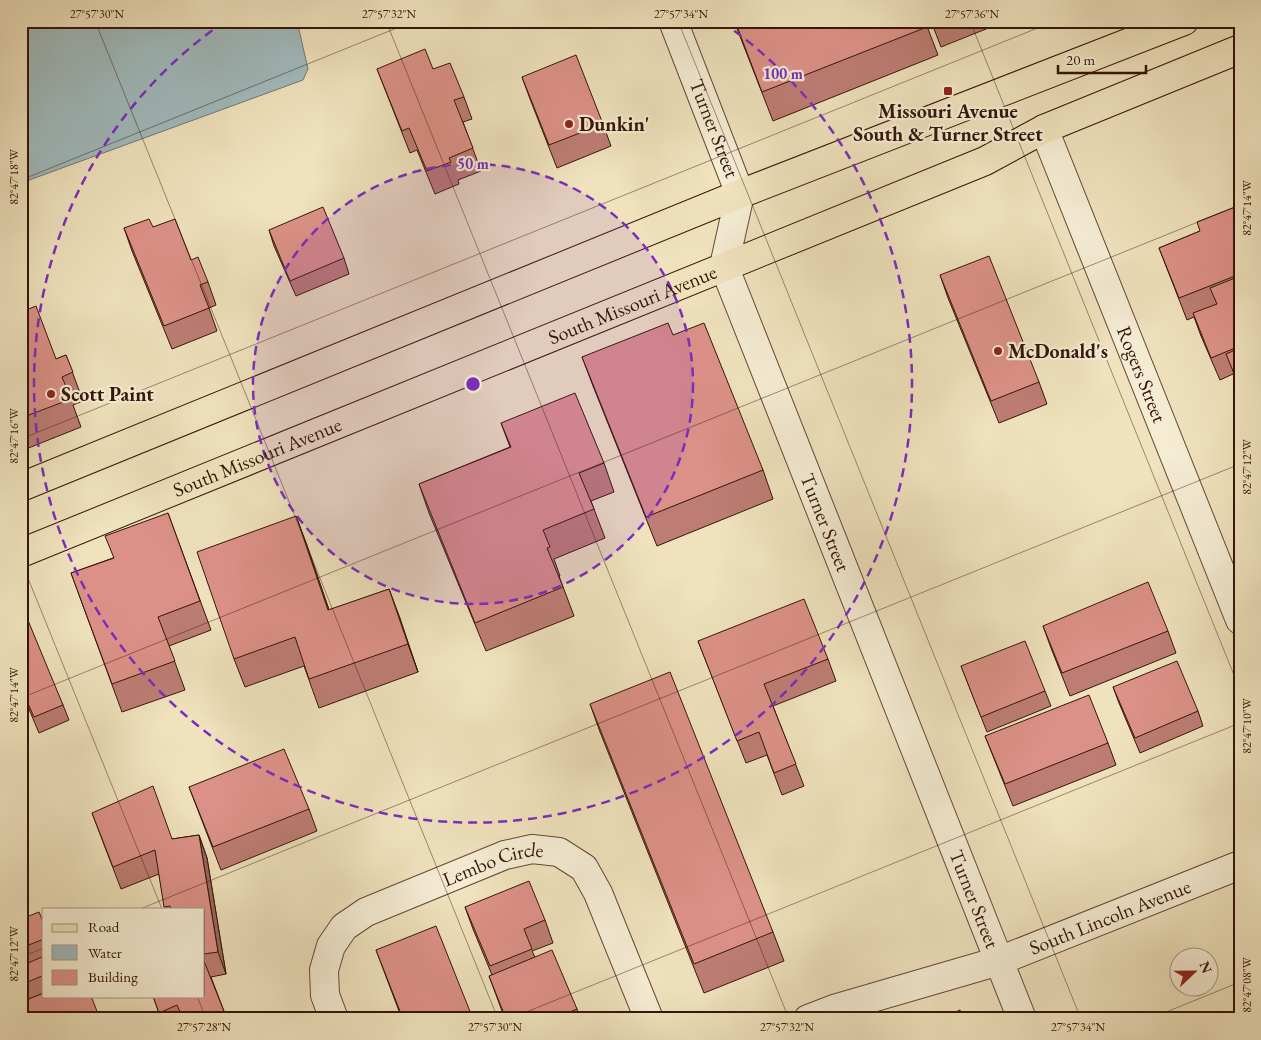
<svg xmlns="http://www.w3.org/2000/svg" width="1261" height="1040" viewBox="0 0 1261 1040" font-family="'EB Garamond',serif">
	<rect width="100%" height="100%" fill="#efe2bd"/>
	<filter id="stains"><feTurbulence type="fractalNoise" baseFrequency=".004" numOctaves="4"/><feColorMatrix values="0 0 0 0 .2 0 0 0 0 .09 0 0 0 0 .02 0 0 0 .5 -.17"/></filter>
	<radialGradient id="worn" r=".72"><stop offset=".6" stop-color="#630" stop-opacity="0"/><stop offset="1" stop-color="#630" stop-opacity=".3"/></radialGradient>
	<!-- water -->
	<path fill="#a0babd" stroke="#757875" d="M21,21H297L308,69L303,80L21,183Z"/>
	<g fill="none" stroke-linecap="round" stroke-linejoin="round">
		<defs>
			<g id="street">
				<path id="s1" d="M673,21L740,194L724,266L1022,1019"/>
				<path id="s2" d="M1044,129L1240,620"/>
				<path id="s3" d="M334,1019L325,995L324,970L331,946L344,927L366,912L505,855L532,849L559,852L584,868L598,893L649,1019"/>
				<path id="s4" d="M808,1019L834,1009L999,961L1240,865"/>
			</g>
			<g id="primary">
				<path d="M21,487L740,194L1184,21"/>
				<path id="s5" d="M21,553L985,161L1044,129L1240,49"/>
			</g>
		</defs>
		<!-- street casing -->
		<use href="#street" stroke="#644835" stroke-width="30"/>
		<!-- primary casing -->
		<use href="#primary" stroke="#351508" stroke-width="30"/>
		<!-- street -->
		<use href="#street" stroke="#f5ecd4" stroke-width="28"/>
		<!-- primary -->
		<use href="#primary" stroke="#efe2bd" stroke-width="28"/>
	</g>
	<!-- wall -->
	<path fill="#bd7d75" stroke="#351508" d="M734,21H925L938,55L773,121Z
		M931,21H1006L941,47Z
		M377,69H433L464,97L472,119L463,122L481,171L458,180L459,184L435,194L417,150L410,153Z
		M522,77L603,124L611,146L557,168L530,99Z
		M1240,205V391L1233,374L1220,380L1201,336L1194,317L1187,320L1159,248L1200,231Z
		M153,227L191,260L208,282L216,305L209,308L217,331L172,349L132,251L124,228Z
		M269,230L344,258L349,274L296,296L274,246Z
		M940,275L1039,382L1047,404L999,423L948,298Z
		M21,312L56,359L66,355L83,401L73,405L81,427L21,451Z
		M673,335L763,470L773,499L657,546L593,386L582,357Z
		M501,423L604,463L614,492L591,501L605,538L554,559L560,576H559L574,616L486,651L429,513L419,484L510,447Z
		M168,513L211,630L169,646L185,690L122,712L71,573L113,558Z
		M296,516L329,610L389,589L418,672L319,708L304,666L245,687L234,659Z
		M21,621L63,705L69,720L39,733L21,690Z
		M1043,626L1168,631L1176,653L1070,696L1051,648Z
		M698,641L828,659L836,681L773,706L804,786L782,795L767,755L746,763Z
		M961,666L1045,691L1051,706L987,732Z
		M1113,687L1198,711L1203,726L1140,753L1119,703Z
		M590,704L773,932L784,961L704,993L600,732Z
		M985,736L1108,743L1116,765L1013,806Z
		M189,787L309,809L317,831L221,870Z
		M92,813L172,839L199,835L207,858L226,974L211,977L227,1019H161L153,996H204V909H165L159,874L121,889Z
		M465,907L545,920L553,943L532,951L535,957L577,1009L580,1019H505L489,976L492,975L473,929Z
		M21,919L44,924V993L21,1002Z
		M376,950L473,1019H402Z"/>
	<!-- shaded-wall -->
	<path fill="#9a665f" stroke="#351508" d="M296,516L307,545L339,639L328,610Z
		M389,589L400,618L418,672L408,644Z
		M199,835L207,858L226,974L218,952Z"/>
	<!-- building -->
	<path fill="#dc9188" stroke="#351508" d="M735,21H925L927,27L762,92Z
		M425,49L433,69L450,63L464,97L454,100L473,148L449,158L451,162L427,171L409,128L402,131L377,69Z
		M576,55L603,124L549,145L522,77Z
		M1240,205V274L1179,298L1159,248L1200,231L1197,222Z
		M323,207L344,258L290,281L269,230Z
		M149,219L153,227L175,219L191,260L198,257L208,282L200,285L209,308L164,326L124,228Z
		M989,256L1039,382L991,401L940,275Z
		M1240,276V346L1211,358L1193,313L1217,304L1210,288Z
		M36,306L56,359L66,355L73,372L62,377L71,399L21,418V312Z
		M668,323L673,335L704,323L763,470L646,517L582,357Z
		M1240,348V388L1226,354Z
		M575,393L604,463L579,473L594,509L543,530L550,547L547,548L563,587L475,623L419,484L511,447L501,423Z
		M168,513L200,601L158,617L175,661L112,684L71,573L114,558L105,536Z
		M296,516L328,610L389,589L408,644L309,679L295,637L234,659L197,552Z
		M1148,582L1168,631L1062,673L1043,626Z
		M804,599L828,659L764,684L796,764L774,773L759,732L737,741L698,641Z
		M27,618L63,705L34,717L21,688V621Z
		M1025,641L1045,691L981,717L961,666Z
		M1177,661L1198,711L1135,738L1113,687Z
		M670,672L773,932L694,964L590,704Z
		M1089,695L1108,743L1005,784L985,736Z
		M284,749L309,809L213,847L189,787Z
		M153,786L172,839L199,835L218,952L204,954V909H171L170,906L164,907L155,850L113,867L92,813Z
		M529,881L545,920L524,929L532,949L490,966L465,907Z
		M39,912L44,924V939L21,948V919Z
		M436,926L473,1019H403L376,950Z
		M552,950L577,1009L554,1019H506L489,976Z
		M21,953L26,964L44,956V975L21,985Z
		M204,961L227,1019H183L177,1005L159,1013L153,996H204Z
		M44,993V996H91L100,1019H21V1002Z
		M960,1010L963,1019H939Z"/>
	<!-- ticks -->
	<path fill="none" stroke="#351508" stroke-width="1" stroke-opacity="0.45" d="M95,21L498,1019M386,21L789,1019M678,21L1081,1019M970,21L1240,690M21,180L414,21M21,439L1055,21M21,561L162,909M21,698L1240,205M140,909L1240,464M21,957L44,948M197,996L206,1019M509,1019L1240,723M1149,1019L1240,982"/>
	<!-- distance rings -->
	<circle cx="473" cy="384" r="220" fill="#7b2cbf" fill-opacity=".12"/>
	<g fill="none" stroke="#7b2cbf" stroke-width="2.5" stroke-dasharray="9 6">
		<circle cx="473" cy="384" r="220"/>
		<path d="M722 22A439 439 0 1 1 224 22"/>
	</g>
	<!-- markers -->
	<g fill="#8f2418" stroke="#f5ecd4" stroke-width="2">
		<rect x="943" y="86" width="10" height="10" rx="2.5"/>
		<circle cx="569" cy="124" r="5"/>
		<circle cx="998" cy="351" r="5"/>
		<circle cx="51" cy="394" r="5"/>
	</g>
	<g text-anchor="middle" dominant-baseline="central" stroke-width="4.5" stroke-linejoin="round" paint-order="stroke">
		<!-- poi labels -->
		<g font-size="20" font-weight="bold" fill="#351508" stroke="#f5ecd4" text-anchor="start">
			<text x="948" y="111" text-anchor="middle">Missouri Avenue<tspan x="948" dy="23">South &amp; Turner Street</tspan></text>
			<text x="579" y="124">Dunkin'</text>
			<text x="1008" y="351">McDonald's</text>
			<text x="61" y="394">Scott Paint</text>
		</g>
		<!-- street labels -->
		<g font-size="20" fill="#351508" stroke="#f5ecd4">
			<text stroke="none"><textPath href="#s1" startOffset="115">Turner Street</textPath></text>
			<text stroke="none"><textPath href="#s5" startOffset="660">South Missouri Avenue</textPath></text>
			<text stroke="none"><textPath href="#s2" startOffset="264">Rogers Street</textPath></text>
			<text stroke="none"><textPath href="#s5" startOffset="255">South Missouri Avenue</textPath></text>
			<text stroke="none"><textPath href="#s1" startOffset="535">Turner Street</textPath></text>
			<text stroke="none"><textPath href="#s3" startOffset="262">Lembo Circle</textPath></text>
			<text stroke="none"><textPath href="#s1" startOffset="940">Turner Street</textPath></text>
			<text stroke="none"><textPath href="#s4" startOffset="319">South Lincoln Avenue</textPath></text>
		</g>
	</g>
	<circle cx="473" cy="384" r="8" fill="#7b2cbf" stroke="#f5ecd4" stroke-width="2.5"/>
	<g font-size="15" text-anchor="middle" font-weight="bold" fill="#7b2cbf" stroke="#f5ecd4" stroke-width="4.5" stroke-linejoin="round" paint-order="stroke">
		<text x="783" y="79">100 m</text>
		<text x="473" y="169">50 m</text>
	</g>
	<!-- margin -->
	<rect width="1261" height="1040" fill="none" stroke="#efe2bd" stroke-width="55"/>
	<!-- legend -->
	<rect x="42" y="908" width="162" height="90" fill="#f5ecd4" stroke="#a89682"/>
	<rect x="52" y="924" width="25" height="8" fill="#efe2bd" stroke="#a89682"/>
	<text x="88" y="932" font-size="15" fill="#351508">Road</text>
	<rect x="52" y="945" width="25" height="15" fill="#a0babd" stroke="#a89682"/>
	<text x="88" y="958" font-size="15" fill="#351508">Water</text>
	<rect x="52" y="970" width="25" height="15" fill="#dc9188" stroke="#a89682"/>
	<text x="88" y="982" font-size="15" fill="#351508">Building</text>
	<!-- north arrow -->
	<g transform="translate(1194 972) rotate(68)"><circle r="24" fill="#f5ecd4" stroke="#a89682"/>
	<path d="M0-4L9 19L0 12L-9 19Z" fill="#8f2418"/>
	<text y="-8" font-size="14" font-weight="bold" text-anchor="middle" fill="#351508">N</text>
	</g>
	<!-- scale -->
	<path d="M1058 65v8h88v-8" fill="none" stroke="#351508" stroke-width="2.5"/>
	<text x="1066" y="65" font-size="15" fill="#351508" stroke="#f5ecd4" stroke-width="4" paint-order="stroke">20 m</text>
	<rect x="28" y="28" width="1206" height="984" fill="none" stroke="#351508" stroke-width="2"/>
	<g font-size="12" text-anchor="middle" fill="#351508">
		<text x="97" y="18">27°57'30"N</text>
		<text x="389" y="18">27°57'32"N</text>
		<text x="681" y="18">27°57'34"N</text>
		<text x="972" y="18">27°57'36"N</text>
		<text transform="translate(14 177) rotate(-90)" y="4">82°47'18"W</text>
		<text transform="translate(1247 208) rotate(-90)" y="4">82°47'14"W</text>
		<text transform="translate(14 436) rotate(-90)" y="4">82°47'16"W</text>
		<text transform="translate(1247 467) rotate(-90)" y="4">82°47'12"W</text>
		<text transform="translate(14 695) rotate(-90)" y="4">82°47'14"W</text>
		<text transform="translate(1247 726) rotate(-90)" y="4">82°47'10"W</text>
		<text transform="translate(14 954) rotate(-90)" y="4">82°47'12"W</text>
		<text transform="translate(1247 985) rotate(-90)" y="4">82°47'08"W</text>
		<text x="204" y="1031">27°57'28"N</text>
		<text x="495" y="1031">27°57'30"N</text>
		<text x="787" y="1031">27°57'32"N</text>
		<text x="1078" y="1031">27°57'34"N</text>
	</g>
	<rect width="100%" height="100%" filter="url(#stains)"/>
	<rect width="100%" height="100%" fill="url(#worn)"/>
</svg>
